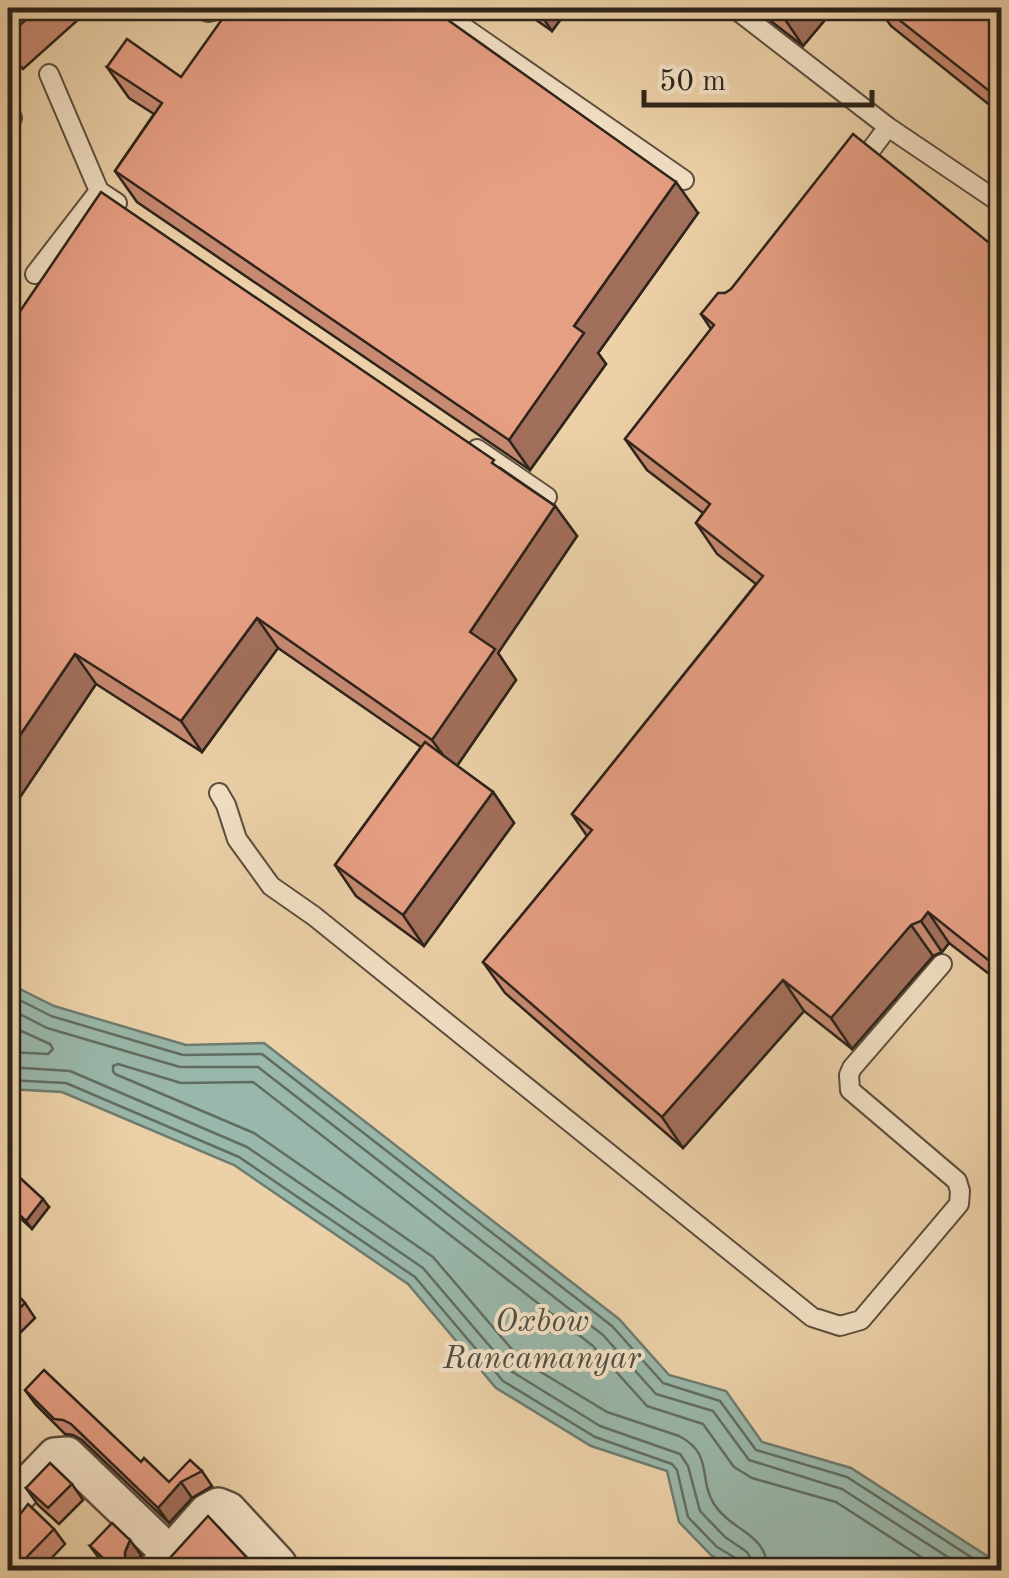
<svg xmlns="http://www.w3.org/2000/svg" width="1009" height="1578" viewBox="0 0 1009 1578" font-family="'Old Standard TT',serif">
	<rect width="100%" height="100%" fill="#ecd1a8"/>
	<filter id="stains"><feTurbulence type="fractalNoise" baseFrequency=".002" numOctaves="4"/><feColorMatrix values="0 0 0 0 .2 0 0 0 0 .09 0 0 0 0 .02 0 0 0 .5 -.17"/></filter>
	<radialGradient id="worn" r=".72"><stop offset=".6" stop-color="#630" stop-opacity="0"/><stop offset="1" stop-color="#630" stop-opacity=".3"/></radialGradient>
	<!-- water -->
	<path fill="#99b7aa" stroke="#6d7c70" stroke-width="2.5" d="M8,983L54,1006L186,1045L264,1043L619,1319L669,1375L726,1391L762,1442L851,1468L1001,1565V1570H737L711,1555L679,1522L667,1471L591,1446L496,1388L408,1284L234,1165L62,1092L8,1089Z"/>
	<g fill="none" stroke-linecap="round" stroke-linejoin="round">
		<!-- shore -->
		<path stroke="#626d62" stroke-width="2.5" d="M8,994L51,1016L183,1055L262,1054L612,1326L663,1383L720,1401L756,1450L847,1477L991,1570
			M8,1008L47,1028L180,1067H258L603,1335L656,1394L713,1411L749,1460L842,1489L968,1570
			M8,1025L50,1044L53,1049L48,1054L8,1052
			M8,1067L70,1071L247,1147L423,1268L511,1371L600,1426L680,1454L688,1466L700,1511L725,1537L747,1552L752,1561L753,1570
			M8,1080L66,1083L239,1157L415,1277L503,1381L595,1437L672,1464L677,1470L688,1517L717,1547L737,1559L740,1570
			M768,1570C766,1532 732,1532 714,1504C698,1479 714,1454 679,1436L607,1412L521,1360L433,1257L254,1133L115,1074L113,1071V1066L118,1064L181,1083L253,1082L593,1346L647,1406L703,1424L734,1467L752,1478L836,1502L941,1570"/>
		<defs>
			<path id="service" d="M197,8L208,12L225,8
				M436,8L684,180
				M734,8L888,127L858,167
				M49,74L99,191L117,203
				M8,115L12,118
				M888,127L1002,204
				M35,274L99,191
				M477,449L547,497
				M219,793L226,805L237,839L271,886L314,916L812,1317L840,1326L861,1320L959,1204L960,1191L957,1181L850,1090L849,1075L852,1068L942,964"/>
			<path id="minor" d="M8,1505L55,1456L67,1455L170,1554
				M156,1570L207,1512L218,1506L228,1510L278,1564"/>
		</defs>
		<!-- service casing -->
		<use href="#service" stroke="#5c4e3e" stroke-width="22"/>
		<!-- minor casing -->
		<use href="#minor" stroke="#5c4e3e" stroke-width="40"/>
		<!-- service -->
		<use href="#service" stroke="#f3e1c6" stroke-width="18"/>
		<!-- minor -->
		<use href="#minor" stroke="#f3e1c6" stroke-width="35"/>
	</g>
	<!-- wall -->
	<path fill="#c78972" stroke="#2c231a" stroke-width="2.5" d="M8,8H87L89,10L23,69L8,52Z
		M519,8H569L552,31Z
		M754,8H835L803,46Z
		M878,8H1002V115L891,26Z
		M107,67L181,77L698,213L598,353L606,364L530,470L137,202L115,171L154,114L129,98Z
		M1002,253V984L949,943L942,952L933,956L852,1049L804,1011L683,1148L505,993L483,962L587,836L572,814L756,584L717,554L696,523L703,513L647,470L625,439L711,329L701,314L725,293Z
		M8,329L500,468L555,506L577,536L498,653L516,680L457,766L493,792L514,823L424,946L356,896L335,865L421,747L278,648L202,752L96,684L8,815Z
		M8,1186L49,1207L32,1229L8,1207Z
		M8,1285L25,1303L35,1318L8,1345Z
		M25,1390L141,1462L169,1482L202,1471L212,1486L192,1498L169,1523L82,1440L73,1435L65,1434L36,1405Z
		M72,1484L83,1500L59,1524L38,1505L26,1488Z
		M54,1529L65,1544L40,1570H8L10,1540L8,1536Z
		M90,1546L141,1555L135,1567V1570H111L101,1561Z"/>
	<!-- shaded-wall -->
	<path fill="#a26f5c" stroke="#2c231a" stroke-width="2.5" d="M536,8H569L552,31Z
		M788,8H835L803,46L782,15Z
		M676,182L698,213L598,353L606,364L530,470L509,440L574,326Z
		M555,506L577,536L498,653L516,680L454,770L432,740L470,632Z
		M257,618L278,648L202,752L181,721Z
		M75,654L96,684L8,815V753Z
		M493,792L514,823L424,946L403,915Z
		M928,912L949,943L942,952L921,921Z
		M911,925L933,956L852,1049L831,1018Z
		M783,980L804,1011L683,1148L662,1117Z
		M43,1199L49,1207L32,1229L26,1221Z
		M181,1482L192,1498L169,1523L158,1508Z
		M130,1540L141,1555L135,1567V1570H131L125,1561V1552Z"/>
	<!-- building -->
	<path fill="#e79f84" stroke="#2c231a" stroke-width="2.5" d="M8,8H39L8,36Z
		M230,8H431L676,182L574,326L584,333L509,440L115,171L162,103L107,67L127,39L181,77Z
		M772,8H788L782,15Z
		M884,8H1002V101Z
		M853,134L1002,253V971L928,912L921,921L911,925L831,1018L783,980L662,1117L483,962L592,830L572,814L763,576L696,523L710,504L625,439L714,325L701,314L718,293H725L731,289Z
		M101,192L494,460L492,463L555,506L470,632L495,649L432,740L257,618L181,721L75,654L8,753V329Z
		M425,742L493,792L403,915L335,865Z
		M18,1176L43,1199L26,1221L8,1204V1186Z
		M8,1285L25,1303L8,1320Z
		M44,1370L141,1462L144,1458L169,1482L190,1460L202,1471L181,1482L158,1508L71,1424L63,1420L54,1419L25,1390Z
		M50,1463L72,1484L48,1508L26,1488Z
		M28,1504L54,1529L14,1570H8V1543L11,1539L8,1535V1530Z
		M208,1516L253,1564L262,1569H275L277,1570H159Z
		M112,1523L130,1540L125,1552V1561L131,1570H116L90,1546Z"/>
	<g text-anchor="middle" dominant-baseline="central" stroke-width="8" stroke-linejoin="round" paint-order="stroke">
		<!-- water labels -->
		<g font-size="32" font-style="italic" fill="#4d4f45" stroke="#f3e1c6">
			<text x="542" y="1323">Oxbow<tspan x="542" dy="37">Rancamanyar</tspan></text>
		</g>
	</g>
	<!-- margin -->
	<rect width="1009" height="1578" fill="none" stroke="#ecd1a8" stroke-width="40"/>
	<rect x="10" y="10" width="989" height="1558" fill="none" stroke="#2c231a" stroke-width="5"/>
	<rect x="20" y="20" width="969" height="1538" fill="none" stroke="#2c231a" stroke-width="2.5"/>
	<!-- scale -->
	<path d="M644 90v15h228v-15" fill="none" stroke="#2c231a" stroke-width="5"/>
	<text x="659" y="90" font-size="30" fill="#2c231a" stroke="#f3e1c6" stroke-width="8" paint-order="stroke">50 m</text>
	<rect width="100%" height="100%" filter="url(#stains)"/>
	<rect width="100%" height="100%" fill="url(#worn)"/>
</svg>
